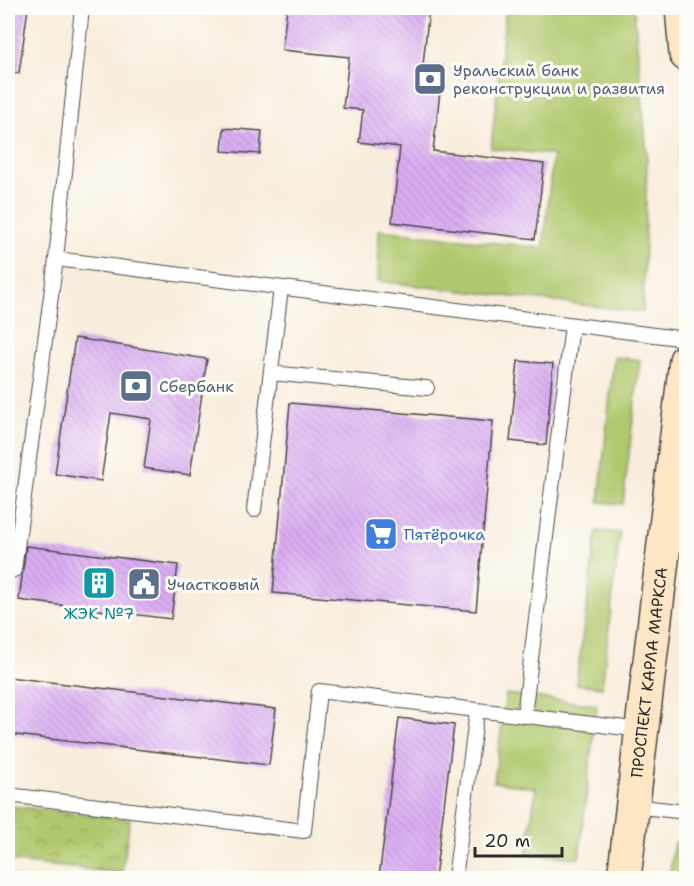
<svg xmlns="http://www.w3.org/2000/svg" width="694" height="886" viewBox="0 0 694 886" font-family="'Shantell Sans',sans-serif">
	<defs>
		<pattern id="park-crowns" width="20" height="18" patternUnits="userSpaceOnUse" patternTransform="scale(1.5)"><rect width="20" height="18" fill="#b0c96e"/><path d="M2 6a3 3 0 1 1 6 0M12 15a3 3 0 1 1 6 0" fill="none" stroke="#8fa35b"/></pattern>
		<pattern id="building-back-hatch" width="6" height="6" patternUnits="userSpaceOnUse" patternTransform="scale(1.5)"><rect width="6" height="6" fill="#daadf3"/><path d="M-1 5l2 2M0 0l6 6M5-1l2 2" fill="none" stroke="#bb95d0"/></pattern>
	</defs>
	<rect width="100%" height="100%" fill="#fdfcf7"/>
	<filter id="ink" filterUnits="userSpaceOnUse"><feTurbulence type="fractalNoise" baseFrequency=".0167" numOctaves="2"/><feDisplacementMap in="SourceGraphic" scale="12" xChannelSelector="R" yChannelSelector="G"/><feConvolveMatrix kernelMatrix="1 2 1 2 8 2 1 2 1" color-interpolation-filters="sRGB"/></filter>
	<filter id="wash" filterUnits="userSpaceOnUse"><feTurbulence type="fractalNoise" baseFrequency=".008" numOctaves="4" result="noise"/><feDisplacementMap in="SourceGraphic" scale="24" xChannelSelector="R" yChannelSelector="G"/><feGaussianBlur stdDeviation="1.35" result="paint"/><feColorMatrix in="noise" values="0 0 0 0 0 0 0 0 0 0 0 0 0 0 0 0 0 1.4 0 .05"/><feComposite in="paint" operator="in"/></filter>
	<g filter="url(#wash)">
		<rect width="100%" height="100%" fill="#f8eddc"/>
		<!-- grass -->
		<path fill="#b0c96e" stroke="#6e7a4c" stroke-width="1.5" d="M506,8H634L647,156L643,312L378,281L379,230L543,248L553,155L491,148Z
			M614,357L640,360L623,504L599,502Z
			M597,531L620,533L602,687L576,684Z
			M506,694L597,705L579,858L526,854L536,788L494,782Z
			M674,842L686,843V878H669Z"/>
		<!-- park -->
		<path fill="url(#park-crowns)" stroke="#6e7a4c" stroke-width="1.5" d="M8,806L130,819L122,873L8,861Z"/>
		<g id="blocks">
			<!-- building -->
			<path fill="url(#building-back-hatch)" d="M8,8H28L19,73L8,72Z
				M287,8H429L423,65L443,66L433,151L544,164L535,239L392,222L400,147L359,142L363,110L343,108L349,57L282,50Z
				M224,128L262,131L260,154L222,151Z
				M8,227L14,228L10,264H8Z
				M75,338L207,359L190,475L144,468L151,419L111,413L101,481L55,474Z
				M518,361L553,364L546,445L510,441Z
				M290,403L493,421L476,611L273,593Z
				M26,546L178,565L171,619L19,600Z
				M8,677L276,709L269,765L8,734Z
				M399,718L454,725L435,878H379Z"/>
		</g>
	</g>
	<g filter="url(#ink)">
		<use href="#blocks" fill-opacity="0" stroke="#4a4846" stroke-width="1.5"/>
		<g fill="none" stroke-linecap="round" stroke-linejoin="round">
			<defs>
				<path id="lane" d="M56,259L686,339
					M271,373L427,388
					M254,510L281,288
					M14,570L56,259L82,8
					M524,716L572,325
					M8,795L304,831L319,691L642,730
					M633,806L686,812
					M455,878L477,711"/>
				<g id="secondary">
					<path d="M682,8L686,54"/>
					<path id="s1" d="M624,878L686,360"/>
				</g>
			</defs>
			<!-- lane casing -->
			<use href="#lane" stroke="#4a4846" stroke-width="16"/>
			<!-- secondary casing -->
			<use href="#secondary" stroke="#4a4846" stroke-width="36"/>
			<!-- lane -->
			<use href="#lane" stroke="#fff" stroke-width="14"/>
			<!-- secondary -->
			<use href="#secondary" stroke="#fce6c4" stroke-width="33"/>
		</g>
	</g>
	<!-- icons -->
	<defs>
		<symbol id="bank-square" viewBox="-11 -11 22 22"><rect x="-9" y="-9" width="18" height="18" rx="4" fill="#5c6f8a" stroke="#fdfcf7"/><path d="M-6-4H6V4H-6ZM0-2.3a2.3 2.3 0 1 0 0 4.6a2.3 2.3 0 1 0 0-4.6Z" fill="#fff"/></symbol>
		<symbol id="supermarket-square" viewBox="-11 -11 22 22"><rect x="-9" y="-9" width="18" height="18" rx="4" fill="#3f7fe0" stroke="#fdfcf7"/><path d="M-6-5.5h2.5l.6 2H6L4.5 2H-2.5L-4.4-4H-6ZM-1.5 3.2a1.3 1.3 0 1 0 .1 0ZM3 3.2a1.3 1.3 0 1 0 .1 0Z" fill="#fff"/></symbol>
		<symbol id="building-square" viewBox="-11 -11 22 22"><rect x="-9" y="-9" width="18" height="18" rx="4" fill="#0f9aa8" stroke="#fdfcf7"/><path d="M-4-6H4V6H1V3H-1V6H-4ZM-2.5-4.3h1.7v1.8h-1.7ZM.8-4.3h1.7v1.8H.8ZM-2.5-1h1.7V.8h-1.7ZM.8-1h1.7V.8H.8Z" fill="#fff"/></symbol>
		<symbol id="civic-square" viewBox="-11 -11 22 22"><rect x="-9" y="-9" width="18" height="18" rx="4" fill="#5c6f8a" stroke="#fdfcf7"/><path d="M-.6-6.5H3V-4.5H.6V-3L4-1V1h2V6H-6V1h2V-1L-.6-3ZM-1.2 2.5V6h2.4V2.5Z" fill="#fff"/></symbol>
	</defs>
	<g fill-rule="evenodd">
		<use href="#bank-square" x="411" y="60" width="38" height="38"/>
		<use href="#bank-square" x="117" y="367" width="38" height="38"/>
		<use href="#supermarket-square" x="362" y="515" width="38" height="38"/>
		<use href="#building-square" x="80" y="564" width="38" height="38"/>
		<use href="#civic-square" x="125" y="565" width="38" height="38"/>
	</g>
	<g text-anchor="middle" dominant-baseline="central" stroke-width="6" stroke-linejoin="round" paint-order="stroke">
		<!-- service labels -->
		<g font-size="16" fill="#4e5e75" stroke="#fdfcf7" text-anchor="start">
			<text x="453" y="70">Уральский банк<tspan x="453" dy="18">реконструкции и развития</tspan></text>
			<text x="159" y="386">Сбербанк</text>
			<text x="167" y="584">Участковый</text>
		</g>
		<!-- shop labels -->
		<g font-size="16" fill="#366cbe" stroke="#fdfcf7" text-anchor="start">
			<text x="404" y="534">Пятёрочка</text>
		</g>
		<!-- culture labels -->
		<g font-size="16" fill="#0d838f" stroke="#fdfcf7">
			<text x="99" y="613">ЖЭК №7</text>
		</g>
		<!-- street labels -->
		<g font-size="16" fill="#2b2b2b" stroke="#fdfcf7">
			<text stroke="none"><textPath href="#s1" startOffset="207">ПРОСПЕКТ КАРЛА МАРКСА</textPath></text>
		</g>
	</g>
	<!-- margin -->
	<rect width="694" height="886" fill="none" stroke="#fdfcf7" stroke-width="30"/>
	<!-- scale -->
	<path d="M475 847v9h87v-9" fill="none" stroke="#2b2b2b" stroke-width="3"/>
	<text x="484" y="847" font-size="18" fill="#2b2b2b" stroke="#fdfcf7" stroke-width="4.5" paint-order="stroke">20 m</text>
</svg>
